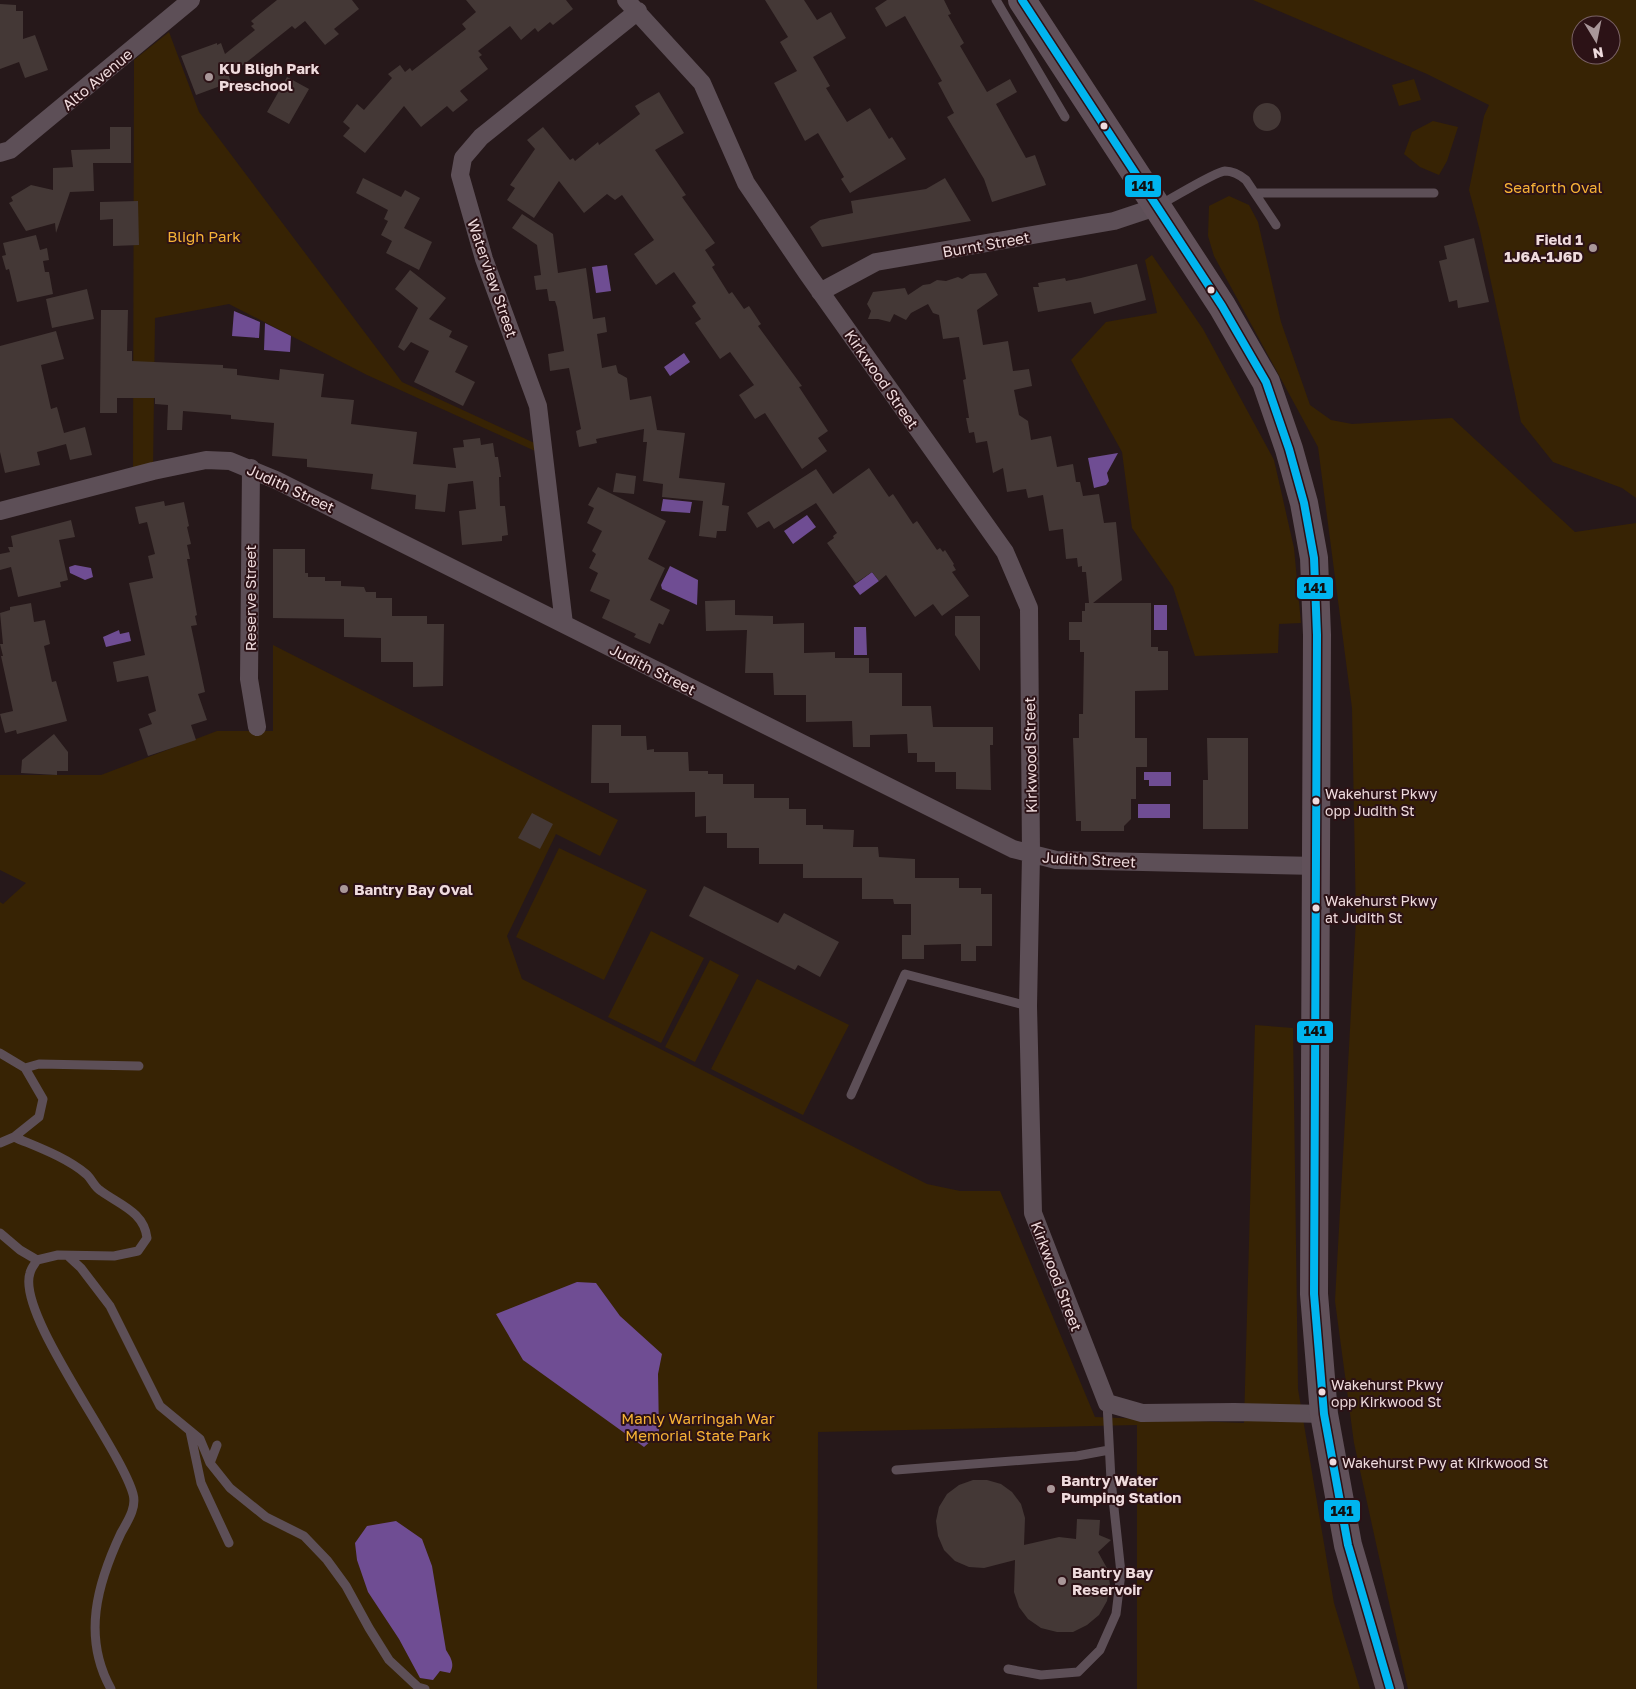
<svg xmlns="http://www.w3.org/2000/svg" width="1636" height="1689" viewBox="0 0 1636 1689" font-family="'Golos Text',sans-serif">
	<rect width="100%" height="100%" fill="#26181a"/>
	<!-- green -->
	<path fill="#372304" fill-rule="evenodd" d="M1253,0H1636V498L1622,488L1553,462L1521,422L1480,231L1469,190L1484,116L1489,105L1427,74ZM1581,25H1611V55H1581Z
		M169,32L199,112L402,382L543,447L544,455L367,375L229,304L155,318L153,471L133,476L134,60Z
		M1414,79L1421,100L1399,106L1392,85Z
		M1433,121L1458,127L1447,161L1439,175L1420,167L1404,154L1412,132Z
		M1229,196L1249,205L1258,222L1281,322L1310,405L1331,420L1352,424L1452,418L1575,532L1636,523V1689H1408L1354,1443L1335,1301L1356,920L1352,708L1318,447L1214,256L1208,236L1209,206Z
		M1152,255L1203,329L1274,460L1294,548L1301,623L1279,624L1278,653L1195,656L1173,587L1132,528L1122,452L1071,360L1106,322L1157,313L1145,260Z
		M273,645L618,820L600,856L556,834L507,936L522,979L927,1184L960,1191H1000L1095,1417L1244,1423L1255,1025L1293,1028L1298,1389L1334,1603L1360,1689H1137V1425L818,1432L817,1689H0V902L3,904L26,883L0,870V775H101L217,731H273Z
		M559,848L647,890L604,980L516,937Z
		M651,931L704,958L661,1043L608,1017Z
		M710,960L739,975L695,1062L665,1047Z
		M757,979L849,1025L803,1115L711,1069Z"/>
	<!-- water -->
	<path fill="#6f4d93" d="M607,265L611,291L596,293L592,267Z
		M234,311L260,322L259,338L232,336Z
		M265,323L291,336L290,352L264,350Z
		M684,353L690,362L670,376L664,367Z
		M1118,453L1107,473L1109,481L1106,485L1094,488L1088,458Z
		M663,499L692,502L690,513L661,511Z
		M807,515L816,527L793,544L784,531Z
		M75,565L91,568L93,577L85,580L70,573L69,567Z
		M670,566L698,580L697,605L662,589L661,585Z
		M872,572L879,581L860,595L853,586Z
		M1154,605H1167V630H1154Z
		M854,627H866L867,655H854Z
		M119,630L120,634L129,632L131,641L106,647L103,637Z
		M1144,772H1171V786H1149V780H1144Z
		M1138,804H1170V818H1138Z
		M577,1282L596,1283L620,1316L662,1354L658,1374L659,1434L644,1447L523,1360L496,1314Z
		M396,1521L422,1539L432,1566L446,1650C451,1658 455,1664 450,1673L440,1671L433,1680L420,1678L399,1639L368,1592L357,1560L355,1543L367,1526Z"/>
	<!-- building -->
	<path fill="#443836" d="M277,0H352L359,9L334,29L339,34L325,45L305,21L295,29L292,26L243,65L227,71L231,82L196,95L181,56L217,43V45L221,43L225,54L255,30L251,26L254,24L251,21Z
		M466,0H566L573,9L553,25L550,22L538,32L535,28L521,40L510,26L478,51L482,55L479,57L488,69L460,91L468,100L453,112L447,106L421,127L404,106L365,153L343,136L350,128L343,122L357,104L364,110L392,78L388,74L400,65L405,72L410,68L412,71L466,29L462,24L476,12Z
		M765,0H804L817,20L831,12L846,38L813,57L830,86L826,88L847,122L870,108L889,139L892,137L906,159L850,193L841,179L844,177L818,133L805,141L774,83L797,71L780,42L788,37Z
		M887,0H944L951,14L948,15L964,43L960,46L987,92L1010,79L1017,92L996,104L1026,158L1035,155L1046,185L992,202L984,179L947,117L954,113L938,83L942,81L905,16L886,27L875,8Z
		M0,4L16,5V11H23V39L35,35L48,70L25,78L19,62L0,69Z
		M287,77L309,89L289,124L267,112Z
		M659,92L684,133L655,150L686,195L682,197L715,243L705,250L715,265L712,267L729,294L732,292L744,309L749,306L761,324L758,326L802,386L799,387L828,431L818,438L827,451L802,469L765,413L755,419L739,395L754,385L730,352L720,359L695,323L701,319L692,306L696,303L674,272L656,285L634,254L654,240L622,195L615,200L607,194L584,213L559,181L534,218L507,200L515,188L510,185L535,149L527,140L543,127L570,160L573,158L575,161L598,142L599,145L640,114L635,106Z
		M1253 117a14 14 0 1 1 28 0a14 14 0 1 1-28 0Z
		M110,127H131V163H93L94,191L70,192L56,233L55,223L26,231L9,203L13,201L11,197L31,185L53,190V168L73,167L71,150L110,149Z
		M363,178L401,197L405,190L420,198L404,228L432,242L419,270L386,253L392,241L381,235L388,221L384,219L388,210L356,193Z
		M945,178L971,221L822,247L810,227L820,220L853,213L851,201L926,189Z
		M138,201L139,245L113,246V219L100,220V202Z
		M522,214L553,234L558,273L586,268L593,319L605,317L607,332L597,334L602,368L616,365L618,373L627,378L630,400L651,396L657,430L685,433L679,478L725,483L722,505L729,506L726,531H717L716,538L699,536L703,501L662,497L663,484L643,481L647,442H643L644,429L596,439L597,443L579,447L576,431L581,429L569,368L550,371L548,354L564,351L557,307L555,301H549L547,289L536,290L534,276L541,275L537,245L512,228Z
		M36,235L40,250L47,248L49,260L43,261L45,272H49L53,294L17,302L9,269L6,270L2,256L6,255L3,243Z
		M1474,238L1489,302L1458,308L1457,300L1449,302L1439,261L1447,259L1444,246Z
		M1137,264L1146,300L1094,314L1091,302L1038,312L1033,287H1039L1038,283L1065,278L1066,281L1081,278Z
		M410,270L446,298L429,319L452,331L449,337L468,346L455,372L475,382L463,406L414,382L429,351L411,342L404,351L398,347L418,308L395,289Z
		M986,273L998,295L977,310L983,345L1008,341L1013,371L1029,369L1032,386L1014,390L1019,415L1028,421L1031,440L1051,436L1057,467L1073,464L1076,482H1080L1083,496L1099,494L1104,523L1116,522L1122,580L1093,603H1151V647H1158V651H1168V690L1135,691V738H1147V767H1136V799H1131V819L1124,826V831H1081V821H1076L1073,738H1079V714H1083L1084,652H1080V640H1069V622H1082V611H1085V603H1089L1086,572H1082V566L1078,567L1077,558L1066,559L1063,529L1049,531L1043,495L1028,498L1026,489L1007,492L1003,468L993,473L987,441L976,443L974,432L969,433L966,418H969L963,380L966,379L959,337L943,339L939,315L933,313L928,304L911,313L906,320L894,314L890,322L878,319H868L871,311L867,304L873,292L905,288L908,295L923,285L930,284L937,280L946,281L958,277L962,279L970,274Z
		M87,289L94,319L52,328L46,299Z
		M101,310H128L127,351H132V361L223,365V368L237,369V375L279,380L280,369L324,374L321,397L354,400L351,424L417,432L413,464L456,468L453,448L464,447L463,440L480,438L481,445L493,443L495,457H498L501,477H499L500,506H505L508,535L502,536V541L462,545L459,511L476,509L473,481L448,484L445,512L415,509L416,495L371,489L373,474L307,467V459L272,456L274,423L231,419V415L183,411L182,430H167L168,405L155,404V398H117V413H100Z
		M56,331L64,359L41,365L51,409L57,407L64,433L85,427L92,455L70,460L66,444L37,452L40,465L5,473L0,452V346Z
		M869,468L889,497L893,494L913,524L917,521L937,550L940,548L943,552L945,550L954,564L953,565L956,570L952,572L969,596L942,616L933,604L915,617L886,575L879,581L872,572L856,583L827,543L834,538L833,536L837,533L816,503L774,529L769,521L757,528L747,513L816,469L833,494Z
		M616,473L636,476L634,494L613,492Z
		M598,487L666,521L648,559L665,568L650,600L670,610L663,625L659,623L650,644L634,637L636,634L602,618L610,600L590,591L598,573L589,568L596,554L592,551L602,531L587,523L594,508L588,505Z
		M164,501L165,506L184,502L189,526L187,527L191,544L187,545L190,559H187L197,615L195,616L197,625L191,626L205,692L198,694L207,720L191,725L196,740L148,756L139,729L152,724L148,714L156,711L148,676L117,682L113,662L145,655L129,583L153,578L148,556L155,554L147,522L139,524L135,507Z
		M71,520L75,537L59,540L68,580L60,582L61,587L18,597L11,567L0,570V554L10,552L8,547H13L11,536Z
		M273,549H305V573H308V577H325V581H341V586L364,587L366,592H376V598H392V616H427V624H444L443,686L413,687V662H381V638L344,637V619L273,618Z
		M735,600V615L773,616V624L804,623V653L835,652V658H869V673H902V706H931L933,727H993V745H990L991,790L956,789V772H935V762H917V753H908L907,734L870,735V747H853L852,721L806,722V695H774L773,673H745L747,630L706,631L705,601Z
		M31,603L34,622L45,620L50,644L44,646L52,682L56,681L67,721L17,734L16,730L5,733L0,714L13,711L1,656H3L0,644H3L0,613L10,610V607Z
		M955,616H980V671L955,635Z
		M592,725H621V736H646L647,750L654,749V752H688L689,771H708V774H723V784H754V798H789V809H806V825H823V829L854,830L853,847H878L879,857L915,859V878H959V888H981V894H992V946H976V961H961V944L924,945V959H902V935H911V904H894L893,899H862V878H803V864H759V848H727V833H706V816L695,817V792L609,793V783H591Z
		M54,734L68,752V771H57V775L21,773L22,760Z
		M1207,738H1248V829H1203V780H1208Z
		M532,813L553,824L540,849L518,838Z
		M704,886L778,923L784,913L839,942L820,977L798,965L795,970L689,916Z
		M973,1480H987L1001,1484L1012,1492L1021,1504L1025,1518L1024,1545L1059,1537L1076,1539L1077,1519L1100,1520L1099,1535L1111,1540L1098,1552L1108,1570L1110,1585L1107,1601L1099,1615L1087,1625L1073,1632H1057L1041,1628L1028,1619L1019,1607L1014,1592L1015,1560L984,1568L969,1567L955,1561L944,1550L938,1536L936,1521L939,1507L947,1494L959,1485Z"/>
	<g fill="none" stroke-linecap="round" stroke-linejoin="round">
		<!-- lane -->
		<path stroke="#5d4f57" stroke-width="9" d="M996,0L1065,117
			M1257,193H1434
			M1159,205C1172,199 1214,172 1225,171C1233,171 1240,175 1246,180L1276,225
			M0,1053L25,1068L43,1099L39,1117L14,1137
			M25,1068L39,1064L139,1066
			M851,1095L905,974L1028,1006
			M0,1143L14,1137C37,1147 66,1157 86,1174C92,1179 94,1187 101,1191C120,1205 144,1212 147,1238L138,1251L114,1256L58,1255L37,1260L20,1250L0,1233
			M68,1256L81,1268L110,1306L160,1406L200,1439L210,1463L230,1488L266,1517L304,1536L327,1560L346,1586L369,1628L389,1660L418,1687L425,1689
			M37,1260C35,1264 31,1268 30,1273C16,1314 120,1447 133,1494C137,1508 127,1522 121,1533C97,1584 82,1637 111,1689
			M190,1431L201,1483L229,1543
			M210,1463L217,1445
			M896,1470L1077,1456L1109,1450
			M1008,1669L1041,1675L1078,1672L1100,1650L1116,1614L1121,1573L1111,1480L1107,1403"/>
		<!-- street -->
		<path stroke="#5d4f57" stroke-width="18" d="M626,0L702,83L746,183L807,273L1005,552L1029,608L1031,855L1028,1006L1033,1213L1107,1403L1142,1413L1234,1412L1324,1414
			M0,153L10,150L191,0
			M820,292L876,262L1114,221L1156,207
			M251,468L249,679L257,727
			M0,511L153,471L206,460L230,461L276,480L1013,849L1056,860L1317,866
			M564,624L538,406L484,259L460,175L463,158L481,137L638,11"/>
		<!-- primary -->
		<path stroke="#61515a" stroke-width="28" d="M1022,0L1222,306L1266,382L1289,449L1304,503L1314,558L1317,635L1314,1294L1324,1414L1348,1545L1390,1689"/>
		<defs>
			<path id="bus-1" d="M1022,0L1222,306L1266,382L1289,449L1304,503L1314,558L1317,635L1314,1294L1324,1414L1348,1545L1390,1689"/>
		</defs>
		<!-- bus-1 casing -->
		<use href="#bus-1" stroke="#2c1216" stroke-width="11"/>
		<!-- bus-1 -->
		<use href="#bus-1" stroke="#00b5ef" stroke-width="8"/>
	</g>
	<!-- markers -->
	<g fill="#a99799" stroke="#2c1216" stroke-width="2">
		<circle cx="209" cy="77" r="5"/>
		<circle cx="1593" cy="248" r="5"/>
		<circle cx="344" cy="889" r="5"/>
		<circle cx="1051" cy="1489" r="5"/>
		<circle cx="1062" cy="1581" r="5"/>
	</g>
	<g fill="#efdbdd" stroke="#2c1216" stroke-width="2">
		<circle cx="1104" cy="126" r="4.5"/>
		<circle cx="1211" cy="290" r="4.5"/>
		<circle cx="1316" cy="801" r="4.5"/>
		<circle cx="1316" cy="908" r="4.5"/>
		<circle cx="1322" cy="1392" r="4.5"/>
		<circle cx="1333" cy="1462" r="4.5"/>
	</g>
	<g text-anchor="middle" dominant-baseline="central" stroke-width="4" stroke-linejoin="round" paint-order="stroke">
		<!-- bus labels -->
		<g font-size="14" fill="#efdbdd" stroke="#2c1216" text-anchor="start">
			<text x="1325" y="793">Wakehurst Pkwy<tspan x="1325" dy="17">opp Judith St</tspan></text>
			<text x="1325" y="900">Wakehurst Pkwy<tspan x="1325" dy="17">at Judith St</tspan></text>
			<text x="1331" y="1384">Wakehurst Pkwy<tspan x="1331" dy="17">opp Kirkwood St</tspan></text>
			<text x="1342" y="1462">Wakehurst Pwy at Kirkwood St</text>
		</g>
		<!-- poi labels -->
		<g font-size="15" font-weight="bold" fill="#efdbdd" stroke="#2c1216" text-anchor="start">
			<text x="219" y="68">KU Bligh Park<tspan x="219" dy="17">Preschool</tspan></text>
			<text x="1583" y="239" text-anchor="end">Field 1<tspan x="1583" dy="17">1J6A-1J6D</tspan></text>
			<text x="354" y="889">Bantry Bay Oval</text>
			<text x="1061" y="1480">Bantry Water<tspan x="1061" dy="17">Pumping Station</tspan></text>
			<text x="1072" y="1572">Bantry Bay<tspan x="1072" dy="17">Reservoir</tspan></text>
		</g>
		<!-- street labels -->
		<g font-size="15" fill="#efdbdd" stroke="#2c1216">
			<text transform="translate(97 79) rotate(-40)">Alto Avenue</text>
			<text transform="translate(986 244) rotate(-10)">Burnt Street</text>
			<text transform="translate(493 278) rotate(71)">Waterview Street</text>
			<text transform="translate(882 379) rotate(55)">Kirkwood Street</text>
			<text transform="translate(291 488) rotate(25)">Judith Street</text>
			<text transform="translate(250 598) rotate(-90)">Reserve Street</text>
			<text transform="translate(653 669) rotate(27)">Judith Street</text>
			<text transform="translate(1030 755) rotate(-91)">Kirkwood Street</text>
			<text transform="translate(1089 859) rotate(3)">Judith Street</text>
			<text transform="translate(1057 1276) rotate(69)">Kirkwood Street</text>
		</g>
		<!-- park labels -->
		<g font-size="15" fill="#f6b236" stroke="#2c1216">
			<text x="1553" y="187">Seaforth Oval</text>
			<text x="204" y="236">Bligh Park</text>
			<text x="698" y="1418">Manly Warringah War<tspan x="698" dy="17">Memorial State Park</tspan></text>
		</g>
	</g>
	<g stroke="#2c1216" stroke-width="2">
		<rect x="1124" y="174" width="38" height="24" rx="5" fill="#00b5ef"/>
		<rect x="1296" y="576" width="38" height="24" rx="5" fill="#00b5ef"/>
		<rect x="1296" y="1020" width="38" height="24" rx="5" fill="#00b5ef"/>
		<rect x="1323" y="1499" width="38" height="24" rx="5" fill="#00b5ef"/>
	</g>
	<g font-size="14" text-anchor="middle" font-weight="bold" fill="#111">
		<text x="1143" y="191">141</text>
		<text x="1315" y="593">141</text>
		<text x="1315" y="1036">141</text>
		<text x="1342" y="1516">141</text>
	</g>
	<!-- north arrow -->
	<g transform="translate(1596 40) rotate(170)"><circle r="24" fill="#2c1216" stroke="#7a6266"/>
	<path d="M0-4L9 19L0 12L-9 19Z" fill="#a99799"/>
	<text y="-8" font-size="14" font-weight="bold" text-anchor="middle" fill="#efdbdd">N</text>
	</g>
</svg>
